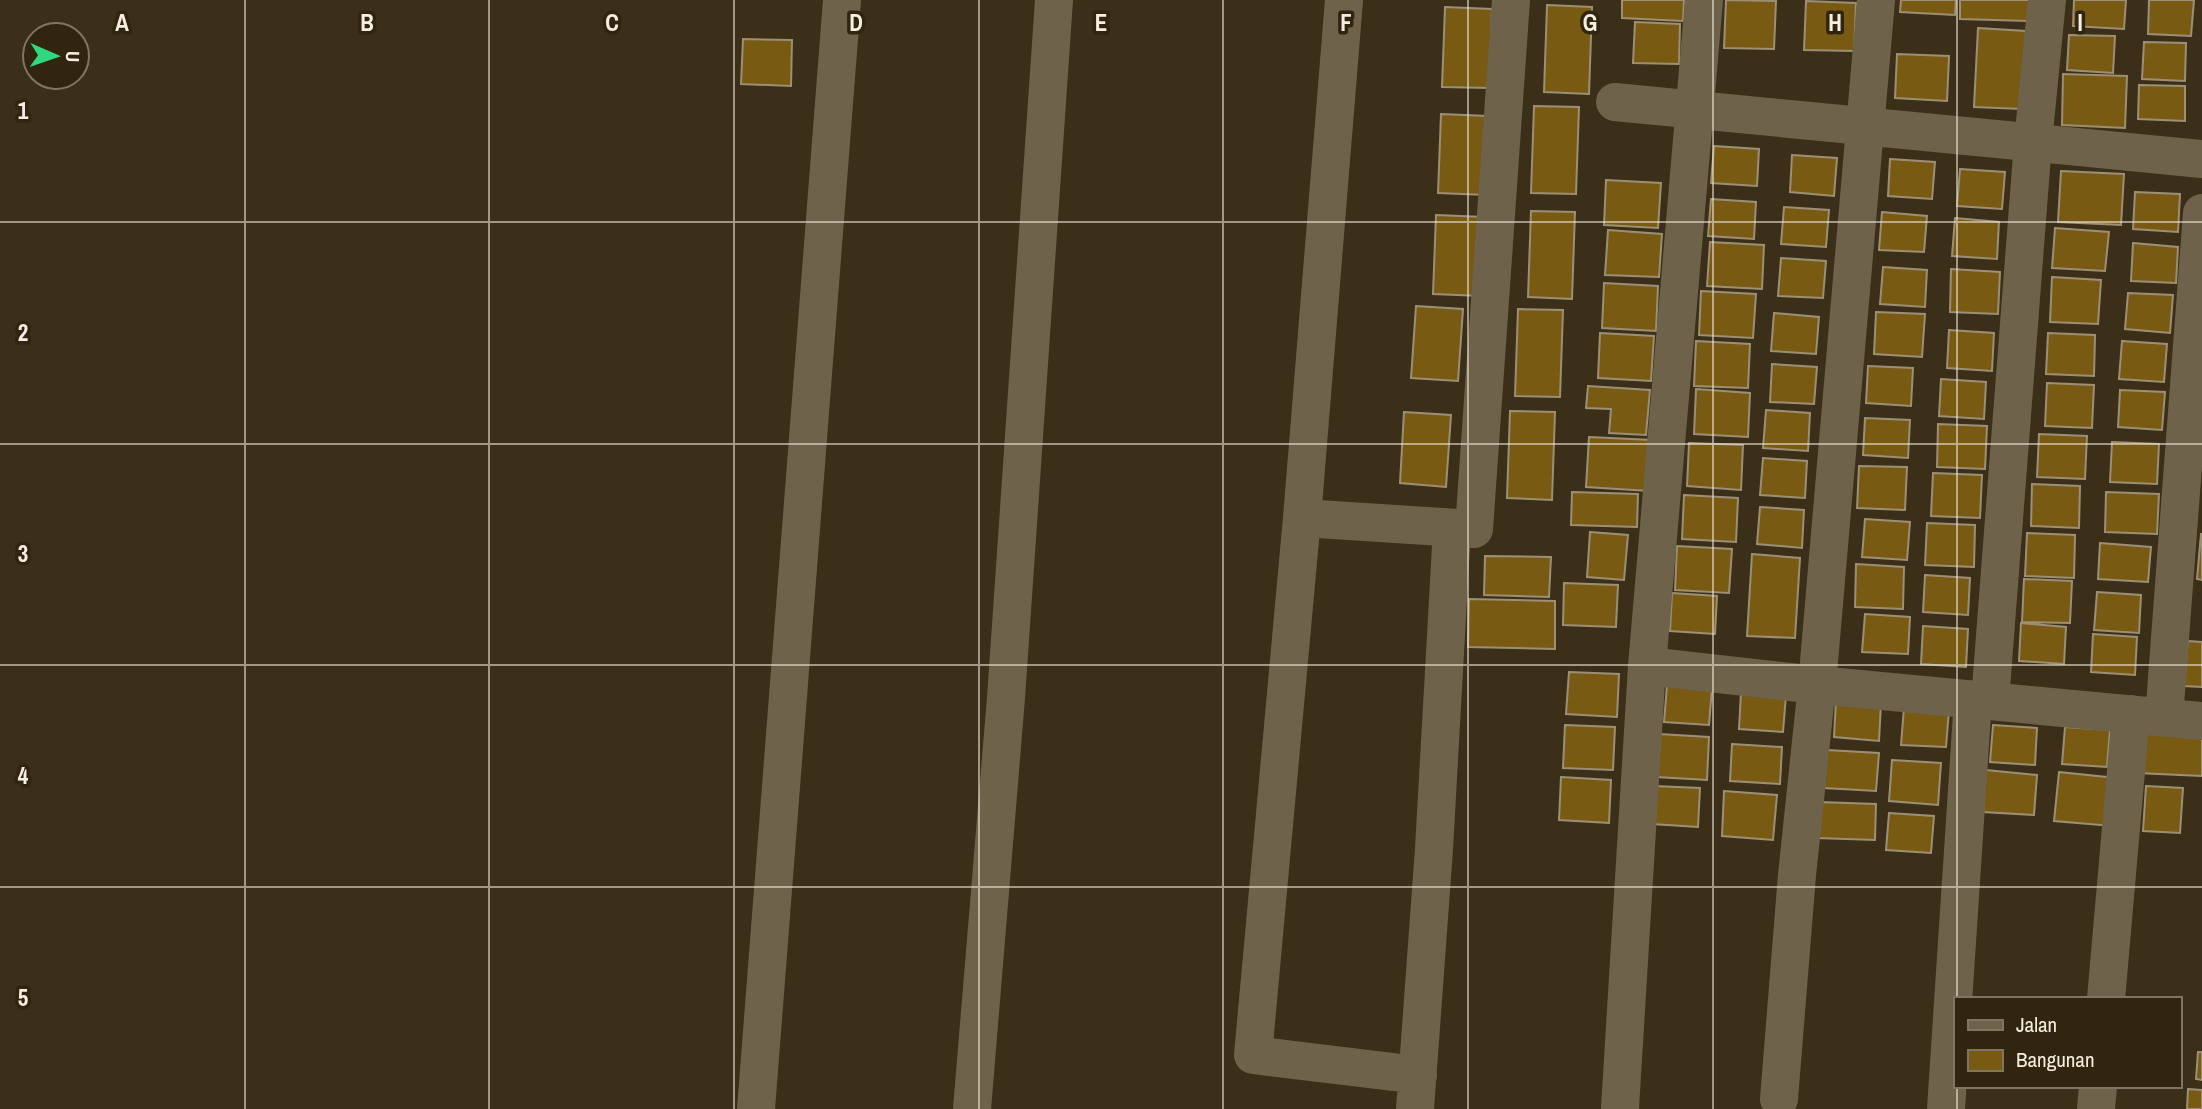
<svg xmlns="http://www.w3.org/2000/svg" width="2202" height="1109" viewBox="0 0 2202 1109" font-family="'Archivo Narrow',sans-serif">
	<rect width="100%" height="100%" fill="#3b2f19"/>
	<!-- building -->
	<path fill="#795a13" stroke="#9c8f75" stroke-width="2" d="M1622,0H1684L1683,21L1622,18Z
		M1726,0L1776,1L1774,49L1724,48Z
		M1901,0H1956L1955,15L1900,12Z
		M1960,0H2029L2028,21L1960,19Z
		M2074,0H2126L2124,29L2073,26Z
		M2149,0H2194L2191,36L2148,34Z
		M1806,1L1856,3L1854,51L1804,50Z
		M1547,5L1592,7L1589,94L1544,92Z
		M1445,7L1492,9L1489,88L1442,87Z
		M1635,22L1680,24L1679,64L1633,63Z
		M1978,28L2026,31L2022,109L1974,107Z
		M2069,35L2115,36L2113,73L2067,70Z
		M743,39L792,40L791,86L741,84Z
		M2144,42L2186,43L2185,81L2142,79Z
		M1897,54L1949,56L1947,101L1895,98Z
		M2063,74L2127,76L2125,128L2062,125Z
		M2139,85L2185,86V121L2138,119Z
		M1534,106L1579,107L1576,194L1531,193Z
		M1441,114L1488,116L1486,195L1438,193Z
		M1714,146L1759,149L1757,186L1711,183Z
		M1792,155L1837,158L1834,196L1790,192Z
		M1890,159L1935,162L1932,199L1888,196Z
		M1960,169L2005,172L2002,209L1957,206Z
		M2061,171L2124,174L2121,225L2058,222Z
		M1606,180L1661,183L1658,228L1604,225Z
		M2135,192L2180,194L2178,232L2133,229Z
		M1711,199L1756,202L1754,239L1708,236Z
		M1784,207L1829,210L1826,247L1781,244Z
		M1531,211L1575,212L1572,299L1528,297Z
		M1882,212L1927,216L1924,252L1879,250Z
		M1436,215L1484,217L1481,296L1433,294Z
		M1955,218L1999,222L1997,259L1952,256Z
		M2055,228L2109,232L2105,271L2052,268Z
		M1608,230L1662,234L1659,277L1605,275Z
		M1710,242L1764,245L1762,289L1707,286Z
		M2133,243L2178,247L2176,283L2131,281Z
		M1781,258L1826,261L1823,298L1778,296Z
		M1883,267L1927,270L1925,307L1880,304Z
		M1951,269L2000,272L1998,314L1950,312Z
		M2052,277L2101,280L2098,324L2050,322Z
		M1604,283L1658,286L1656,331L1602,328Z
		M1701,291L1756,294L1753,338L1699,335Z
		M2128,293L2173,295L2170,333L2125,329Z
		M1416,306L1463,309L1458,381L1411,378Z
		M1518,309L1563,310L1560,397L1515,396Z
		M1876,312L1925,314L1922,357L1874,354Z
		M1774,313L1819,317L1816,354L1771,351Z
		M1949,330L1994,333L1992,371L1947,368Z
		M1600,333L1654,336L1651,381L1598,378Z
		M2048,333L2095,335L2094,376L2046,374Z
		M1696,341L1750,344L1748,388L1694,386Z
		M2122,341L2167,344L2164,382L2119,379Z
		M1772,364L1817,367L1814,404L1770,402Z
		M1868,366L1913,368L1911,406L1866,403Z
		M1941,379L1986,382L1984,419L1939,416Z
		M2047,383L2094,385L2092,428L2045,426Z
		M1588,386L1650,390L1646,435L1609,433L1611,409L1586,408Z
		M1696,389L1750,393L1748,437L1694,434Z
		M2120,390L2165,392L2162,430L2118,427Z
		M1766,410L1810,413L1808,451L1763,448Z
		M1510,411L1555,412L1552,500L1507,498Z
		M1404,412L1451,415L1446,487L1400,483Z
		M1865,418L1910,420L1908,458L1863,455Z
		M1938,424L1987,426L1985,469L1937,467Z
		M2039,434L2087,436L2085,479L2037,477Z
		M1589,437L1652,440L1649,491L1586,487Z
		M2112,442L2159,444L2157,484L2110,482Z
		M1689,443L1743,445L1741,490L1687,486Z
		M1763,458L1807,461L1805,498L1760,495Z
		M1859,466L1907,467L1905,510L1857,508Z
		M1933,473L1982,475L1980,518L1931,516Z
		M2032,484L2080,486L2079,528L2031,526Z
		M1572,492L1638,494L1637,527L1571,525Z
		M2106,492L2159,494L2157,534L2105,532Z
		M1684,495L1738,498L1736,542L1682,539Z
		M1760,507L1804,510L1802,548L1757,544Z
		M1865,519L1910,522L1907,560L1862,557Z
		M1927,523L1975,525L1974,567L1925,565Z
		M1590,532L1628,535L1624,580L1587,577Z
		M2027,533L2075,535L2074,578L2025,576Z
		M2201,534H2202V580L2197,579Z
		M2100,543L2151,547L2148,582L2098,579Z
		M1677,546L1732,549L1729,593L1675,590Z
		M1752,554L1800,558L1795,638L1747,636Z
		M1485,556L1551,557L1549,597L1484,595Z
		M1856,564L1904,567L1903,609L1855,607Z
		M1925,575L1970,578L1968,615L1923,612Z
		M2024,579L2072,581L2070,623L2022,622Z
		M1564,583L1618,585L1616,627L1563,625Z
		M2097,592L2141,595L2139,633L2094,630Z
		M1672,593L1717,596L1715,634L1670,631Z
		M1469,599L1555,601V649L1468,647Z
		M1865,614L1910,617L1908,654L1862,652Z
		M2021,623L2066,627L2064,664L2019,661Z
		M1923,626L1968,629L1966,667L1921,664Z
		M2093,634L2137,637L2135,675L2091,672Z
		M2188,641L2202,642V687L2184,686Z
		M1569,672L1619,674L1617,717L1566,714Z
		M1667,685L1712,688L1709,725L1664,722Z
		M1741,692L1786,695L1783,732L1739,729Z
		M1836,700L1881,703L1879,741L1834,737Z
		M1904,707L1949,710L1946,747L1901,745Z
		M2140,722L2202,725V776L2137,773Z
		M1565,725L1615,727L1613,770L1563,768Z
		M1993,725L2037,728L2035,765L1990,762Z
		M2065,727L2110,730L2107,767L2062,764Z
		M1659,734L1709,737L1707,780L1656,777Z
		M1732,744L1782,747L1780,784L1730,781Z
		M1827,750L1879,753L1876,791L1824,788Z
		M1892,760L1941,763L1938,805L1889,801Z
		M1986,770L2037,775L2034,815L1983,812Z
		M2059,772L2116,778L2112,826L2054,821Z
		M1561,777L1611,780L1609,823L1559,820Z
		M1654,786L1700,788L1698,827L1652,824Z
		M2146,786L2183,788L2180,833L2143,831Z
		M1724,791L1777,795L1773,840L1722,836Z
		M1818,802L1876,804L1875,840L1816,838Z
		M1889,813L1934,816L1931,853L1886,850Z
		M2198,1052H2202V1080L2196,1079Z
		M2188,1089L2202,1090V1109H2187Z"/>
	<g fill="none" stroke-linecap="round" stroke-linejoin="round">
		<!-- street -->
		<path stroke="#6f624a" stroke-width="38" d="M1344,0L1302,518L1253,1055L1418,1075
			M1615,102L2202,159
			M1302,518L1474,529L1511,0
			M1647,666L1817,685L2202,721
			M1990,701L2033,142L2047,0
			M2164,718L2202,213
			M2106,999L2131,714
			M1779,1099L1797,875L1817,685L1876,0
			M1620,1108L1647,666L1704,0
			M756,1109L842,0
			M972,1109L1006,698L1054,0
			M1415,1109L1434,849L1452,528
			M1946,1109L1973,699
			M2096,1109L2098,1086"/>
	</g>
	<!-- grid -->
	<path fill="none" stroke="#f6eee1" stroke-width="2" stroke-opacity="0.55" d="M245,0V1109M489,0V1109M734,0V1109M979,0V1109M1223,0V1109M1468,0V1109M1713,0V1109M1957,0V999M0,222H2202M0,444H2202M0,665H2202M0,887H2202M1957,1086V1109"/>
	<g font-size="23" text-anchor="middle" font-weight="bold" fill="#f6eee1" stroke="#31250f" stroke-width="7" stroke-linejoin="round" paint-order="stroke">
		<text x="122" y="31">A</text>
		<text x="367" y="31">B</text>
		<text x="612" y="31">C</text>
		<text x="856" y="31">D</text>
		<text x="1101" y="31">E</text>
		<text x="1346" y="31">F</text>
		<text x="1590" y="31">G</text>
		<text x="1835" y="31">H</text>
		<text x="2080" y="31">I</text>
		<text x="23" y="119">1</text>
		<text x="23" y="341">2</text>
		<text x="23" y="562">3</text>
		<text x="23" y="784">4</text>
		<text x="23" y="1006">5</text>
	</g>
	<!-- legend -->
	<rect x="1954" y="997" width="228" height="91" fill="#31250f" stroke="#807563" stroke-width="2"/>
	<rect x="1968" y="1020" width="35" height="10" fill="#6f624a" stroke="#807563" stroke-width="2"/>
	<text x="2016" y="1032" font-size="21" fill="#f6eee1">Jalan</text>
	<rect x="1968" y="1050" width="35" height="21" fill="#795a13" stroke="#807563" stroke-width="2"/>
	<text x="2016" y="1067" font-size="21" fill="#f6eee1">Bangunan</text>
	<!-- north arrow -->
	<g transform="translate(56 56) rotate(92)"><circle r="33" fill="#31250f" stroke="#807563" stroke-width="2"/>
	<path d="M0-5L12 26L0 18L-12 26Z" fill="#31d882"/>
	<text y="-10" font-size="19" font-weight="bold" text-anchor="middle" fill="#f6eee1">U</text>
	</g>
</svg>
